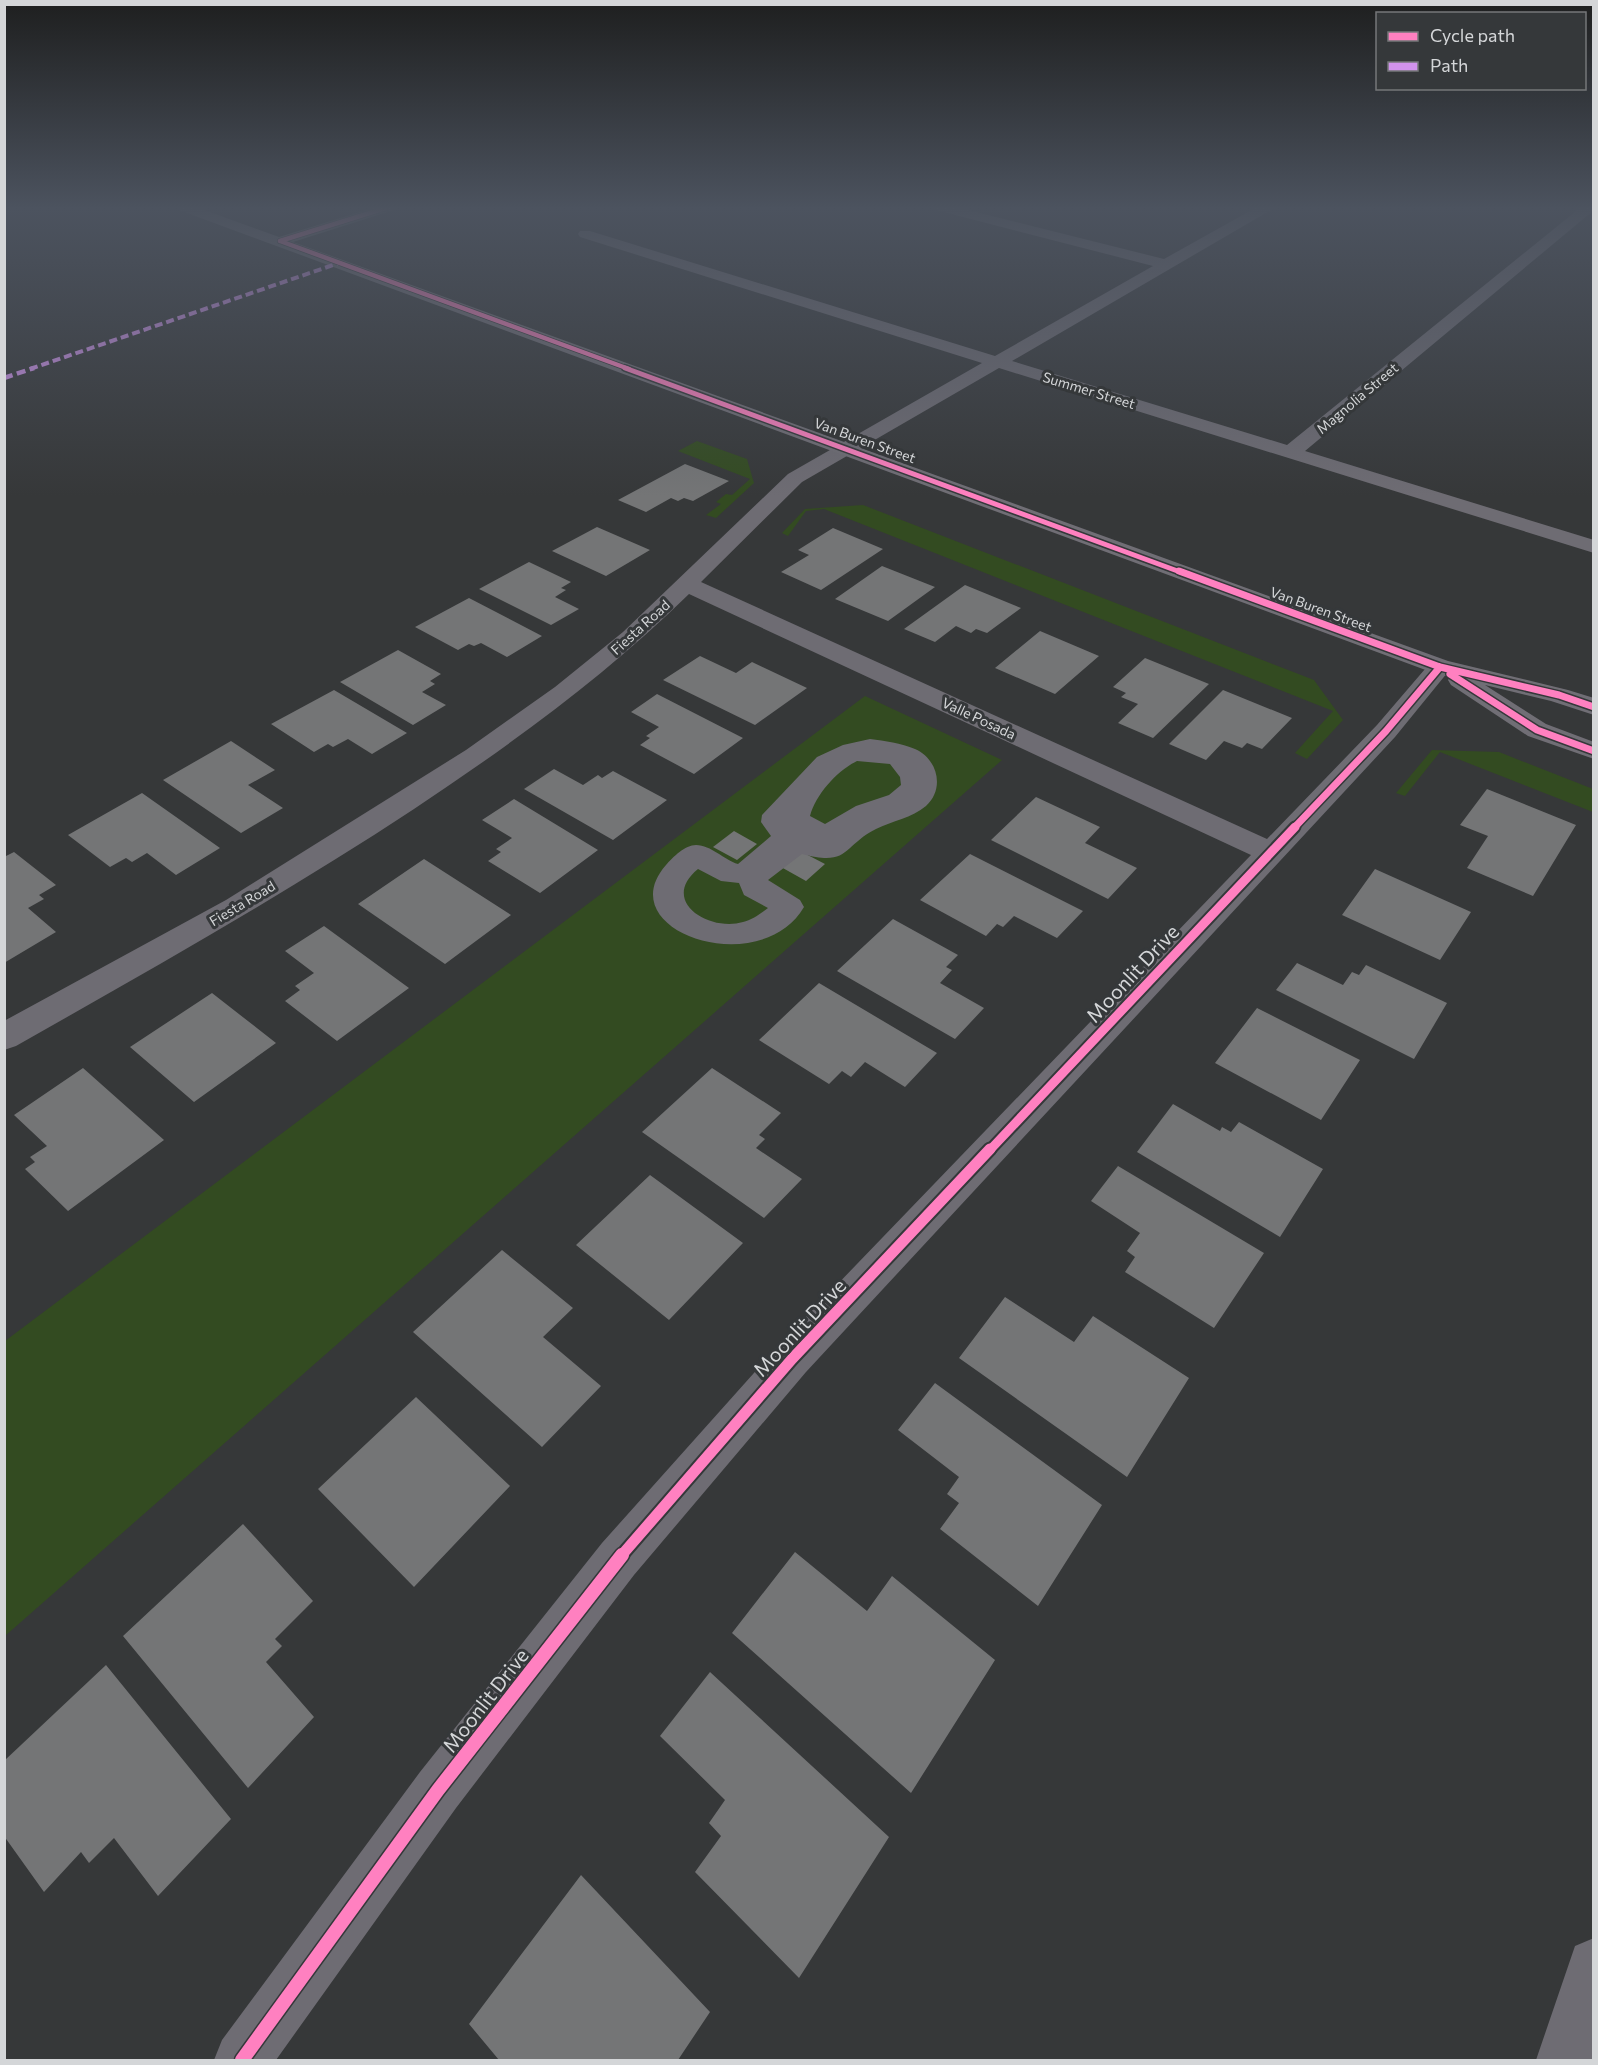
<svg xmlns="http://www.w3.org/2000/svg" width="1598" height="2065" viewBox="0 0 1598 2065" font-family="Commissioner,sans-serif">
	<rect width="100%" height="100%" fill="#363839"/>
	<!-- green -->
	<path fill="#334b21" d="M697,441L747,459L754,483L716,518L706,515L721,504L716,502L726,494L732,495L750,479L678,451Z
		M863,505L1314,680L1343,720L1307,759L1295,753L1333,711L824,509L806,511L788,536L782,533L805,509Z
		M865,696L1002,760L5,1636V1341Z
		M1432,750L1499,752L1593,789V812L1440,752L1405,796L1396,793Z"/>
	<!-- building -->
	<path fill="#747576" d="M685,464L729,481L693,501L684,498L678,501L671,498L646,512L618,500Z
		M597,527L650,550L606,576L552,551Z
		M833,528L883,549L821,590L781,572L809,555L798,550Z
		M529,562L571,582L561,588L566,590L555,597L579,609L551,625L479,589Z
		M882,566L935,587L888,621L835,599Z
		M965,585L1021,608L987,633L976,629L971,633L956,626L935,642L904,629Z
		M469,598L542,636L507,657L481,643L474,646L469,644L458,650L415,627Z
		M1040,631L1099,656L1055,694L995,668Z
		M398,650L441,674L430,681L435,684L422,692L446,705L413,725L340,682Z
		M700,656L736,673L752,662L807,688L755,725L663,680Z
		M1145,658L1209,684L1153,738L1118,723L1138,704L1121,697L1126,693L1113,687Z
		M334,690L407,733L372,754L348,739L333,747L328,744L314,752L271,724Z
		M1223,690L1292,718L1262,749L1247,743L1242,748L1224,741L1206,760L1169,744Z
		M657,694L743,738L694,774L640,745L650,738L646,736L659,727L631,712Z
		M231,741L275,770L248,785L283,808L241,833L163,780Z
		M554,769L583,785L598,775L602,778L613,771L667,800L613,840L524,789Z
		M1487,789L1576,825L1533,896L1467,868L1488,836L1460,825Z
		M142,793L220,848L176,875L147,853L132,862L126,858L110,867L68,835Z
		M1036,797L1100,827L1085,843L1137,868L1108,899L991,840Z
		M514,799L598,850L540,893L488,861L501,852L496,849L512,838L482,820Z
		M734,831L757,844L737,860L713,847Z
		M800,851L825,864L806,881L781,867Z
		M14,852L56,885L39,895L44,899L28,908L56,932L4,963V857Z
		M970,854L1083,911L1057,938L1014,916L1003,927L997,924L986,936L920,900Z
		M424,859L511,915L445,964L358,904Z
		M1375,869L1471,912L1440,960L1342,915Z
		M893,919L958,955L946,967L952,970L940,983L984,1008L955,1039L837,971Z
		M324,926L409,988L337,1041L285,1001L300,990L295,986L314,973L285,951Z
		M1297,963L1343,985L1352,972L1359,975L1366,965L1447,1003L1414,1059L1276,990Z
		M819,983L937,1053L905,1087L865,1062L851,1077L842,1071L829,1084L759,1040Z
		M212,993L276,1043L194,1102L130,1047Z
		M1257,1008L1360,1060L1321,1120L1215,1063Z
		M83,1068L164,1140L68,1211L25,1169L35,1162L30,1157L47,1146L14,1115Z
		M712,1068L781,1113L759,1135L765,1139L756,1148L802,1179L764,1218L642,1132Z
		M1173,1104L1220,1131L1222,1127L1231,1132L1239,1122L1323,1169L1280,1237L1137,1152Z
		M1118,1166L1264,1253L1214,1328L1125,1272L1135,1257L1127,1251L1140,1233L1091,1201Z
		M650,1175L743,1243L669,1320L576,1245Z
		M502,1250L573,1308L543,1337L601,1386L542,1447L413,1332Z
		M1005,1297L1074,1342L1093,1316L1189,1378L1127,1477L959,1358Z
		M935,1383L1102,1505L1038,1606L940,1529L959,1503L947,1494L959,1477L898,1430Z
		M416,1397L510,1486L414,1587L318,1489Z
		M243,1524L313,1601L275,1639L282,1646L266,1662L314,1717L248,1788L123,1636Z
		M795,1552L867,1611L892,1576L995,1660L911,1793L732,1633Z
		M106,1665L231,1819L158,1896L114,1838L89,1863L81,1852L44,1892L4,1836V1761Z
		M710,1672L889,1837L799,1978L695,1872L721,1836L709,1823L725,1800L660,1736Z
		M581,1875L710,2012L678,2060H499L469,2024Z"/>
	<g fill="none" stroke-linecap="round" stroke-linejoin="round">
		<!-- street -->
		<path fill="#6e6c73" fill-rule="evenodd" d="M934,207H956L1164,259L1257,207H1273L1271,210L1012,361L1287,445L1581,207H1594V210L1305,451L1594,540V553L999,368L802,482L701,582L1267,839L1377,725L1431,662L1440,660L1449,662L1452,667L1395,737L806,1372L634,1575L456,1808L276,2060H214L222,2040L420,1772L602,1543L778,1346L1251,855L689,594C604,677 513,743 414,809C285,894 150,970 16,1046L4,1050V1021L226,900L466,750L555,687L623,632L788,474L982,363L580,237L578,234L580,231H590L995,356L1153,266L936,210Z
			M870,739C885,741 901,743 915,749C938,759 945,789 926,806C912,818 892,821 876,829C842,846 850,867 802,854L768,880L800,900L804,907C760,982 608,931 666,865C673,857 685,845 696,845C711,845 724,860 738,864L771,836L761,822L762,815L817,757L843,745ZM857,761L890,764L900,777L901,785L889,795L856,806L825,824L810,816C816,794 837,771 857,761ZM698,869L721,881L739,883L744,895L768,908C760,914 752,920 743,922C709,932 659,901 698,869Z
			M1594,1938L1592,2060H1536L1575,1946Z"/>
		<!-- secondary -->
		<path fill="#706e75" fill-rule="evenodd" d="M177,207H196L279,237L376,207H396L394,210L293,242L1448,661L1568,690L1594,698V715L1551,701L1485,685L1546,724L1594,742V759L1528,736L1451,685L1448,680L1450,677L1431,672L179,210Z"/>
		<!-- quiet-far1 -->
		<path stroke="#d193ec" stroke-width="4" stroke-dasharray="8 4" stroke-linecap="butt" d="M30,369L339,263"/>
		<!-- quiet -->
		<path stroke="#d193ec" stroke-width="4.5" stroke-dasharray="9 4.5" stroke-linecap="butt" d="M4,378L34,368"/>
		<defs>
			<path id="cycleway-far5" d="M280,241L629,369
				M280,241L389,207"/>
			<path id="cycleway-far4" d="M625,368L1183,573"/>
			<path id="cycleway-far3" d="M1179,571L1440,667L1559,695L1594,707
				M1450,674L1537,730L1594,751
				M1293,829L1386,731L1440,667"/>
			<path id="cycleway-far2" d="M989,1151L1295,827"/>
			<path id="cycleway-far1" d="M621,1556L792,1359L990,1149"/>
			<path id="cycleway" d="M242,2060L438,1790L622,1555"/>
		</defs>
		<!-- cycleway-far5 casing -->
		<use href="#cycleway-far5" stroke="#35383a" stroke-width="6"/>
		<!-- cycleway-far4 casing -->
		<use href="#cycleway-far4" stroke="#35383a" stroke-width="8"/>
		<!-- cycleway-far3 casing -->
		<use href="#cycleway-far3" stroke="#35383a" stroke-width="10"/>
		<!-- cycleway-far2 casing -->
		<use href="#cycleway-far2" stroke="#35383a" stroke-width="13"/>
		<!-- cycleway-far1 casing -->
		<use href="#cycleway-far1" stroke="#35383a" stroke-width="15"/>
		<!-- cycleway casing -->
		<use href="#cycleway" stroke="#35383a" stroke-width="17"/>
		<!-- cycleway-far5 -->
		<use href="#cycleway-far5" stroke="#ff80c0" stroke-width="4.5"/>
		<!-- cycleway-far4 -->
		<use href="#cycleway-far4" stroke="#ff80c0" stroke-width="5"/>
		<!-- cycleway-far3 -->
		<use href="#cycleway-far3" stroke="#ff80c0" stroke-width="7"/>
		<!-- cycleway-far2 -->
		<use href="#cycleway-far2" stroke="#ff80c0" stroke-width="9"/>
		<!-- cycleway-far1 -->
		<use href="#cycleway-far1" stroke="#ff80c0" stroke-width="11"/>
		<!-- cycleway -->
		<use href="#cycleway" stroke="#ff80c0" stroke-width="14"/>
	</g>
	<!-- sky -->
	<linearGradient id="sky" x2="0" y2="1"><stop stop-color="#1e1f1f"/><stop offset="0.42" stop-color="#4c535f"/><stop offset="1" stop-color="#4c535f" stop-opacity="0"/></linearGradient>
	<rect width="1598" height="496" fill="url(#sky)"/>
	<g text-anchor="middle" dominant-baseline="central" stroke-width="6" stroke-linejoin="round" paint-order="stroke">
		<!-- far-street labels -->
		<g font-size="14" fill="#d4d6d8" stroke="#35383a">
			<text transform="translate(1089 390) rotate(17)">Summer Street</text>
			<text transform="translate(1357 398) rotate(-40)">Magnolia Street</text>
			<text transform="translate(865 440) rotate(20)">Van Buren Street</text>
			<text transform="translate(1321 609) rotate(20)">Van Buren Street</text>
			<text transform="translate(640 627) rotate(-42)">Fiesta Road</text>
			<text transform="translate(979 718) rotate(25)">Valle Posada</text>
			<text transform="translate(242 903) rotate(-31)">Fiesta Road</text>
		</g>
		<!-- near-street labels -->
		<g font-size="20" fill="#d4d6d8" stroke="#35383a">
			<text transform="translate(1132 973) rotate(-47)">Moonlit Drive</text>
			<text transform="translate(799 1327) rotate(-47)">Moonlit Drive</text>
			<text transform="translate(485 1700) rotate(-52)">Moonlit Drive</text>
		</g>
	</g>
	<!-- border -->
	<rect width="1598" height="2065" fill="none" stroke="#d4d6d8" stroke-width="12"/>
	<!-- legend -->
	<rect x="1376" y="12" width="210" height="78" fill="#35383a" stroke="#757779" stroke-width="1.5"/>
	<rect x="1388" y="32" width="30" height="9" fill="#ff80c0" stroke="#757779" stroke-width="1.5"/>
	<text x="1430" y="42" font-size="18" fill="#d4d6d8">Cycle path</text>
	<rect x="1388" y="62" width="30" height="9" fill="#d193ec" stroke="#757779" stroke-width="1.5"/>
	<text x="1430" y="72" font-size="18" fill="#d4d6d8">Path</text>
</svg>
